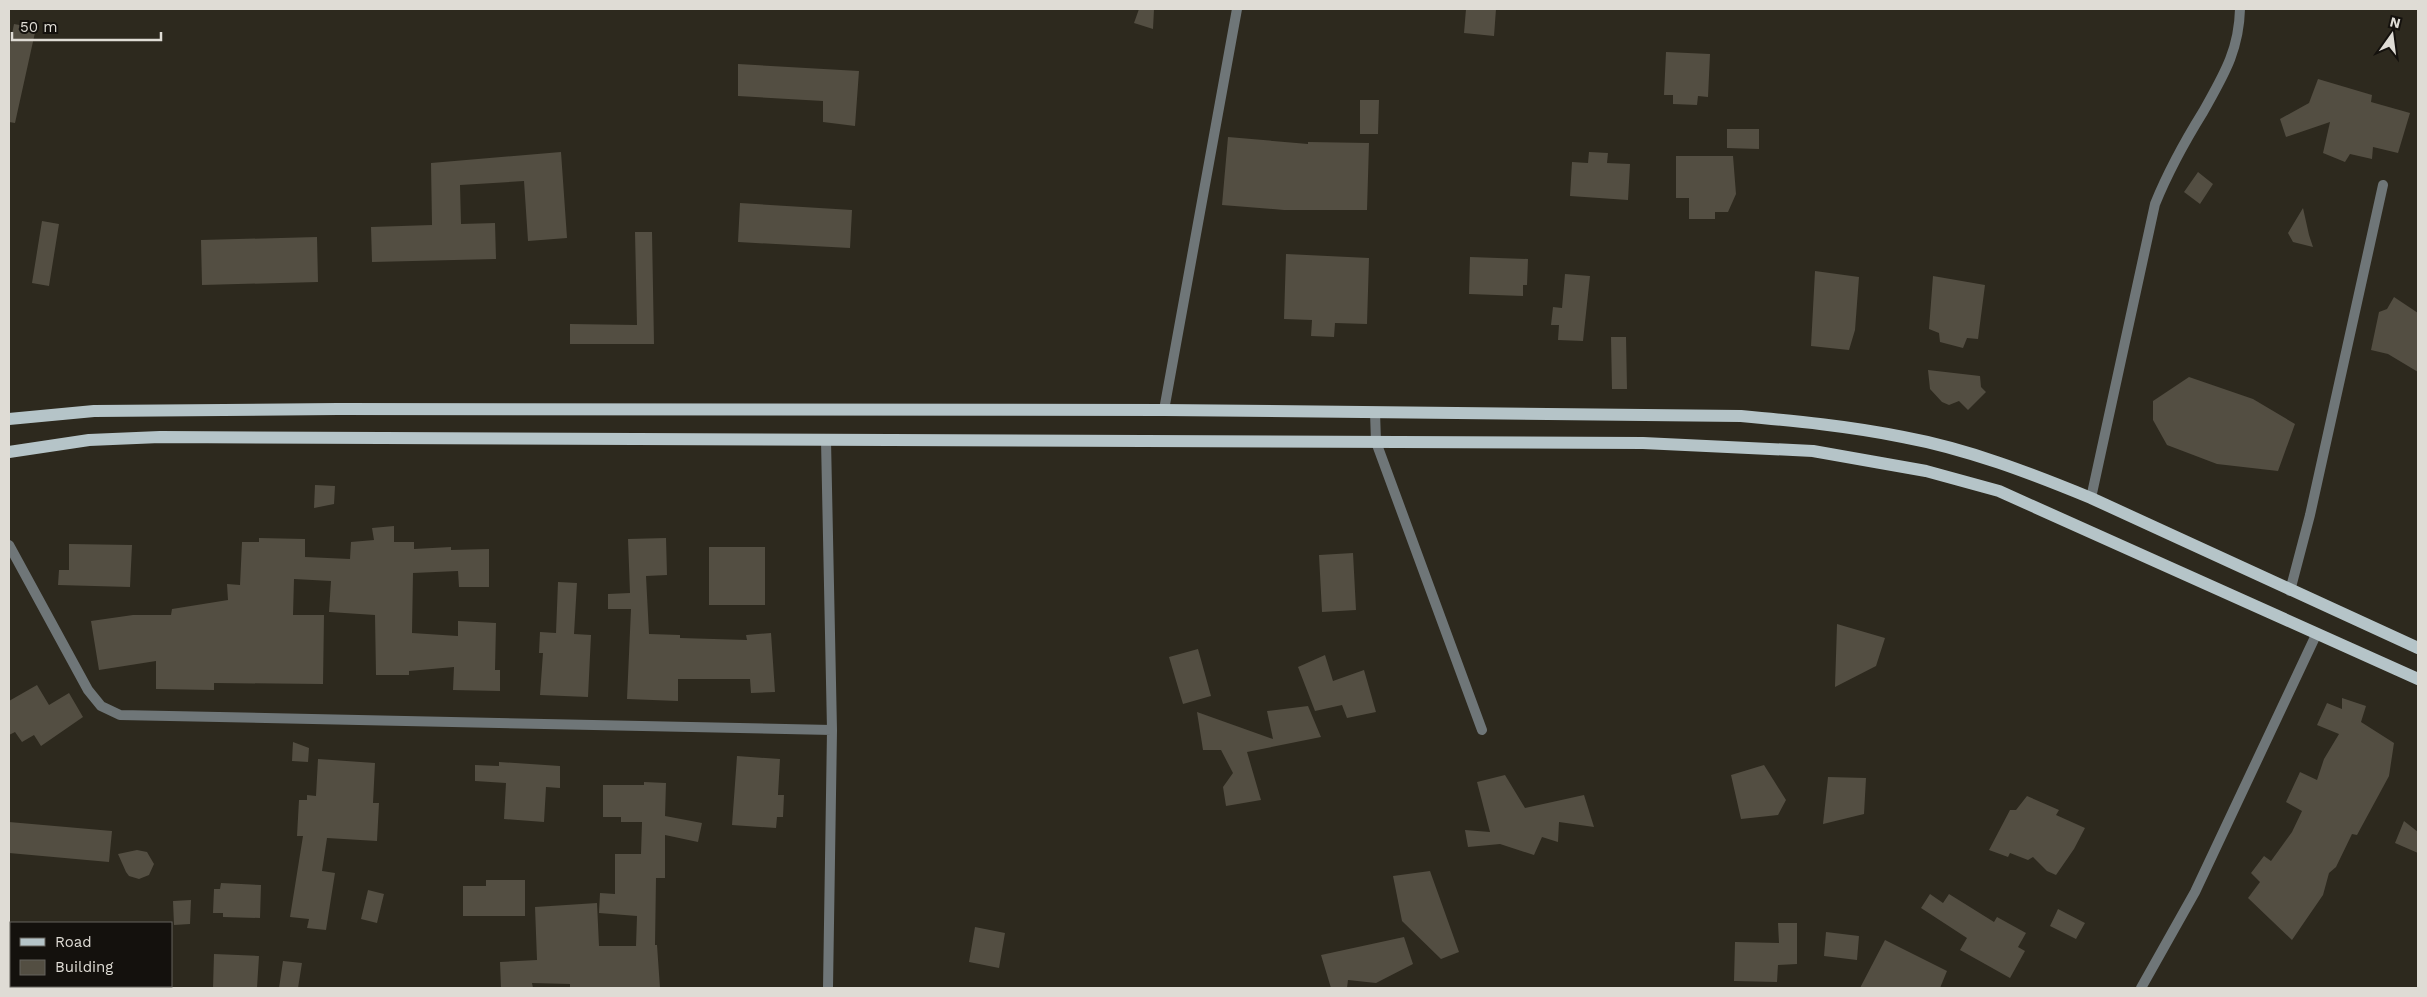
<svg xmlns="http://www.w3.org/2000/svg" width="2427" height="997" viewBox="0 0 2427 997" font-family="'Work Sans',sans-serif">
	<rect width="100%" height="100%" fill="#2d291e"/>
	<!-- building -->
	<path fill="#534e42" d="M1139,9H1154L1153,29L1134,23Z
		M1466,9H1496L1494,36L1464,33Z
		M14,24L36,28L15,123L9,122V49Z
		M1666,52L1710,54L1708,97L1698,96L1697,105L1673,104V95H1664Z
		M738,64L859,71L855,126L823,122V101L738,96Z
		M2318,79L2372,95L2371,102L2410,113L2398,153L2373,147L2372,159L2350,154L2345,162L2323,153L2330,122L2286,137L2280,119L2309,103Z
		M1360,100H1379L1378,134H1360Z
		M1727,129H1759V149L1727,148Z
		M1228,137L1308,144V142L1369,143L1367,210H1284L1222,205Z
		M561,152L567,238L528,241L524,181L460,185L461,224L495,223L496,259L372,262L371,227L432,225L431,163Z
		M1589,152L1608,153L1607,163L1630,164L1628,200L1570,196L1572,162L1588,163Z
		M1676,156H1733L1736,194L1728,212H1715V219H1689V198H1676Z
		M2198,172L2213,184L2200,204L2184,192Z
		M740,203L852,210L850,248L738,242Z
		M2303,208L2309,235L2313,247L2293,242L2288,233Z
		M42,221L59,224L49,286L32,283Z
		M635,232H652L654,344H570V324L637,325Z
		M317,237L318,282L202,285L201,240Z
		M1286,254L1369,258L1367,324L1335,323L1334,337L1311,336L1312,320L1284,319Z
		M1470,257L1528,259L1527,285H1523V296L1469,294Z
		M1815,271L1859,277L1855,330L1849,350L1811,346Z
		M1565,274L1590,276L1583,341L1558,340L1559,325H1551L1553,307L1562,308Z
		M1933,276L1985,285L1978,339L1967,338L1963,348L1940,342L1939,333L1929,329Z
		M2394,297L2418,313V372L2388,354L2371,350L2379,312L2387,309Z
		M1611,337H1626L1627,389H1612Z
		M1928,370L1980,376L1981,387L1986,392L1968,410L1959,401L1949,405L1942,402L1930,389Z
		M2189,377L2253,399L2295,424L2278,471L2217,464L2167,445L2153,420V401Z
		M315,485L335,486L334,504L314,508Z
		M394,526V542H414V549L451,547V550L489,549V587H459L458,571L413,573L412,633L458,636V621L496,623L495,670H500V691L453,690L454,667L409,671V675H376L375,615L329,612L331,581L294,579L293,615H324L323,684L214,683V690L156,689V661L99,670L91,621L133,615H171L172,609L228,600L227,584L240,585L242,542H259V538L305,539V557L350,559L351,542L374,540L372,528Z
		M666,538L667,575L646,576L649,634L680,635V638L747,640L746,635L771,633L775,692L751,693L750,679H678V701L627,699L631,609H608V594L630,593L628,539Z
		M69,544L132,545L130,587L58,585L59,570H69Z
		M709,547H765V605H709Z
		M1353,553L1356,610L1322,612L1319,555Z
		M558,582L577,583L574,634L591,635L588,697L540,695L543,653H539L540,632L556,633Z
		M1837,624L1885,638L1876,666L1835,687Z
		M1198,649L1211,696L1183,704L1169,657Z
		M1325,655L1333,681L1364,670L1376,712L1347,718L1342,705L1315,711L1298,667Z
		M37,685L49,705L69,693L83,717L41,746L34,735L22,742L15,732L9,735V701Z
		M2342,698L2366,706L2361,722L2394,743L2389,776L2357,835L2352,834L2336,867L2329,873L2323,895L2292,940L2248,898L2260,882L2251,873L2264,856L2271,861L2292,832L2302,811L2286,802L2300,772L2317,780L2324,759L2339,734L2317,725L2327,703L2342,709Z
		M1308,706L1321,737L1247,752L1261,800L1226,806L1223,787L1233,773L1221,750H1203L1197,712L1273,739L1267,711Z
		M293,742L309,748L308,762L292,761Z
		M737,756L780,759L778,795H784L783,817H777L776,828L732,825Z
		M318,759L375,763L373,803H379L377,841L327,838L322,871L335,873L326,930L307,928L309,919L290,917L303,836H297L299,800H307V795L316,796Z
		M499,762L560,766V788L546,787L544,822L504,819L506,783L475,781V765L499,766Z
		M1764,765L1786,800L1778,815L1741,819L1731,775Z
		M1505,775L1525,808L1584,795L1594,827L1559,822L1558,842L1542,837L1534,855L1500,844L1468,847L1465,830L1490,832L1477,782Z
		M1828,777L1866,778L1864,814L1823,824Z
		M644,782L666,783L665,816L702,823L698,842L665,835V878H656L655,945H657L660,988H570V984L532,983L533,988H501L500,962L537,960L535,907L597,903L599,946H636L637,916L599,913L600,893L615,894V854H641L642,822H621V817H603V785H644Z
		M2027,796L2059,810L2056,815L2085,828L2074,849L2056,875L2047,871L2033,857L2028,860L2010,853L2008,857L1989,850L2010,810H2016Z
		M2404,821L2418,832V853L2395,843Z
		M9,822L112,831L109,862L9,853Z
		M137,850L147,852L154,864L149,875L139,879L129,876L126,872L118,854Z
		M1430,871L1459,952L1441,959L1402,921L1393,876Z
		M486,880H525V916H463V886H486Z
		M221,883L261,885L260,918L223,917V913H213L214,889H220Z
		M368,890L384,894L377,923L361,919Z
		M1930,894L1943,903L1949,894L1994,922L1997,917L2026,933L2018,947L2025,951L2010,978L1960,950L1967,938L1921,908Z
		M191,900L190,924L174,925L173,901Z
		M2058,909L2085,923L2076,939L2050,926Z
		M1778,923H1797V964L1778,965L1777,982L1734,981L1735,942L1779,943Z
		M975,927L1005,933L999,968L969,962Z
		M1826,932L1859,936L1857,960L1824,956Z
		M1404,937L1413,964L1376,983L1348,980L1347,988H1331L1321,955Z
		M1885,940L1947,971L1940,988H1860Z
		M214,954L259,956L257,988H213Z
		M283,961L302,963L298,988H279Z"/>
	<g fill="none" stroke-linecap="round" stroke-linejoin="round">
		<!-- service -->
		<path stroke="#6f7678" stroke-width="10" d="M2290,591L2310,515L2383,185"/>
		<!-- minor -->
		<path stroke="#6f7678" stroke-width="10" d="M1164,410L1237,9
			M1375,412L1376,442L1482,730
			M826,440L832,730L828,988
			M2091,498L2155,204C2168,172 2185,141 2203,112C2223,76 2239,51 2240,9
			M9,545L88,690L101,706L120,715L832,730
			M2141,988L2195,892L2316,635"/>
		<!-- primary -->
		<path stroke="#b5c4c8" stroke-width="12" d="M9,419L94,411L338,409L1164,410L1741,416C1795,421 1849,426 1903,437C1968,449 2030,473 2091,498L2418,648
			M9,452L89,440L160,437L1643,443L1813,451L1926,471L1999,491L2418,679"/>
	</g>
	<!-- border -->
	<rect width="2427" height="997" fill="none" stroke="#dfdcd5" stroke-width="20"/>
	<!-- legend -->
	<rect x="10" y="922" width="162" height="65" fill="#14110d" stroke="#65625d"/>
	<rect x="20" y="938" width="25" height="8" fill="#b5c4c8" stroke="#65625d"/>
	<text x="55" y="947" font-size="15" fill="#dfdcd5">Road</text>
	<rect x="20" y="960" width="25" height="15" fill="#534e42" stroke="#65625d"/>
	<text x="55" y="972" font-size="15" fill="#dfdcd5">Building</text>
	<!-- north arrow -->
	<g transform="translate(2392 35) rotate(14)" stroke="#14110d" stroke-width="4" paint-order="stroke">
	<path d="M0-4L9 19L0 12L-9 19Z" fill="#dfdcd5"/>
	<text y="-8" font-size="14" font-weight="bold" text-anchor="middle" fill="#dfdcd5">N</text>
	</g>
	<!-- scale -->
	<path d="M12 32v8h149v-8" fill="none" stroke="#dfdcd5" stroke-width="2.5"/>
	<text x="20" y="32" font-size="15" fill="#dfdcd5" stroke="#14110d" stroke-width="4" paint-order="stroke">50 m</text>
</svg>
